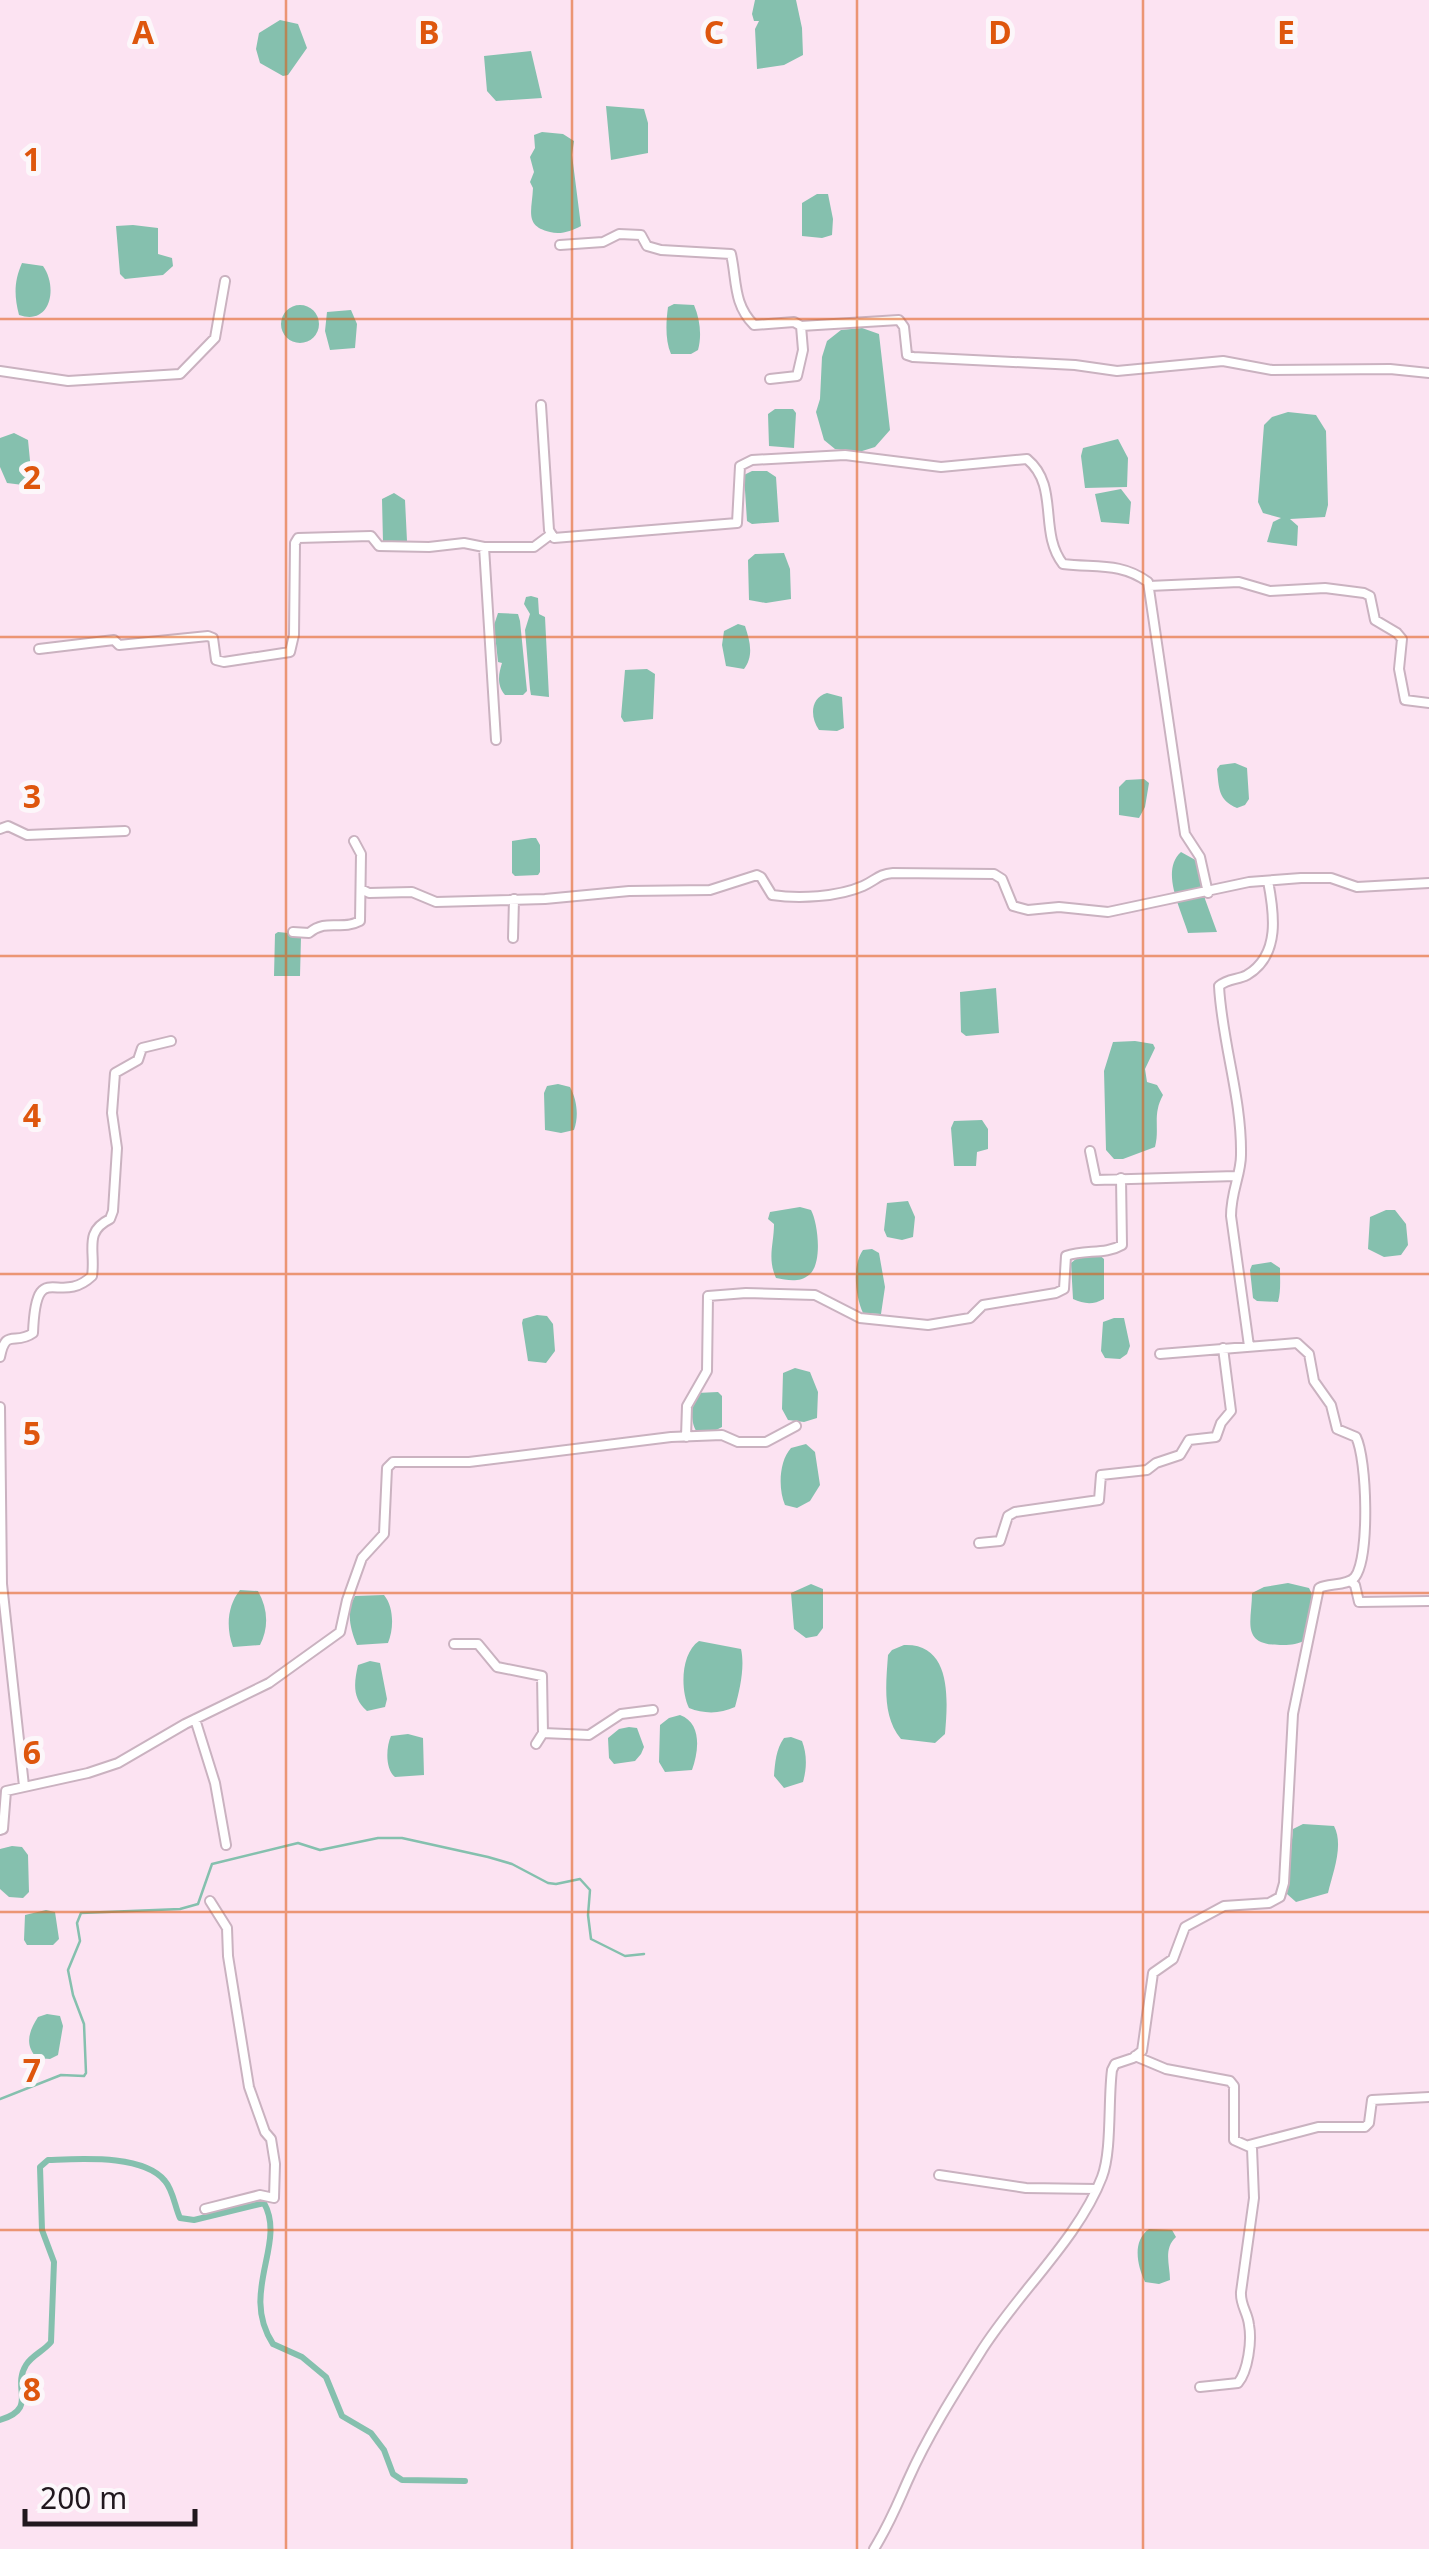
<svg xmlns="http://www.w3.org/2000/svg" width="1429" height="2549" viewBox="0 0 1429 2549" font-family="'Noto Sans',sans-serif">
	<rect width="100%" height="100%" fill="#fce3f2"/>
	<!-- water -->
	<path fill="#85c0ae" d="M755,0H796L802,28L803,55L784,65L757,69L755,29L759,21H754L752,14Z
		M280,20L298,24L307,48L288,75L283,76L260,63L256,49L259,33Z
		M531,51L542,98L496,101L487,91L484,56Z
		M606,106L644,109L648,123V153L611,160Z
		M542,132L563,134L574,141L572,155L581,226C571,231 561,235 550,232C524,226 532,211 533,188L530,182L534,172L530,157L535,148L534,135Z
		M817,194H828L833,219L832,235L822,238L802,236V203Z
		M133,225L158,228V254L172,258L173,266L163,275L125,279L120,274L116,226Z
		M22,263L43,266C58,287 51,326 19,315C14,296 14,281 22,263Z
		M674,304L694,305C700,319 702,336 698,350L691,354H671C665,340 666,322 668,307Z
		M281 324a19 19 0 1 1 38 0a19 19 0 1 1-38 0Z
		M351,310L357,324L355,348L330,350L325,331L327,312Z
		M862,328L879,334L890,430L875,447L859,452L835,449L824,440L816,412L820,399L822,357L827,341L841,330Z
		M775,409H793L796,413L794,448L769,446L768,414Z
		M1288,412L1316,415L1326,431L1328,505L1325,517L1290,519L1298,526L1297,546L1267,542L1273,522L1281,518L1263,513L1258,502L1264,425L1272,417Z
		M14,433L28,440L32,481L23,485L7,483L0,467V438Z
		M1118,439L1128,458L1127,487L1085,488L1081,456L1083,448Z
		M752,471H767L776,477L779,522L752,524L747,521L744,475Z
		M1121,489L1131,502L1129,524L1101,522L1095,494Z
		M394,493L405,500L407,541L383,542L382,499Z
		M784,553L790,569L791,599L766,603L749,600L748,560L755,554Z
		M531,596L538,598L539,614L545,617L549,697L531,695L530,689L525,630L530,614L524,604L526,597Z
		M498,613L518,614L520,621L527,691L523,695H505C496,684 499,673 502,663L498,662L494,625Z
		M738,624L745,626C750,641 754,656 744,669L726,666L722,645L724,631Z
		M625,670L647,669L655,674L653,719L624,722L621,717Z
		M827,693L842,697L844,728L837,731L819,730C810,717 810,698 827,693Z
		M1235,763L1247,768L1249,799L1245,805L1237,808C1218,800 1219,788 1217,769L1220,765Z
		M1144,779L1149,783L1145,807L1139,818L1119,815V787L1126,780Z
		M531,838H536L540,845V872L538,875L515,876L512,873V841Z
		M1181,852L1199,862L1205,899L1217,932L1188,933C1181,909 1160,871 1181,852Z
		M278,932L298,934L301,937L300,976H274L275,934Z
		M996,988L999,1033L966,1036L961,1032L960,992Z
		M1135,1041L1153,1044L1155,1048L1145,1069L1147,1082L1157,1085L1163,1095C1152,1115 1160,1128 1155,1147L1123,1159H1114L1106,1150L1104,1071L1113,1042Z
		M558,1084L570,1087C577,1100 579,1116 574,1130L561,1133L545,1130L544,1093L547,1086Z
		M982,1120L988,1129V1149L977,1152L976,1166H954L951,1128L954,1121Z
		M908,1201L915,1217L913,1237L902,1240L887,1237L884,1230L887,1203Z
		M800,1207L811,1210C818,1223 823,1264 809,1275C799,1283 787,1280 776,1278C767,1258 774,1244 774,1224L768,1219L770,1212Z
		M1386,1210H1395L1406,1224L1408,1245L1401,1255L1384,1257L1368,1249L1370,1217Z
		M872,1249L879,1253L885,1287L881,1314L863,1313C855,1295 852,1265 863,1250Z
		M1082,1254H1098L1104,1259V1299C1093,1305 1084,1304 1073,1299L1071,1263Z
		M1271,1262L1280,1268C1280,1279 1281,1292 1278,1302L1257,1301L1253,1298L1250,1270L1252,1265Z
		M537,1315L547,1316L553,1324L555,1351L546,1363L528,1361L522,1323L523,1319Z
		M1114,1318H1124L1130,1346L1127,1354L1120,1359L1105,1358L1101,1351L1103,1322Z
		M795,1368L810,1372L818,1392L817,1418L804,1422L788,1420L782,1409L783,1373Z
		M718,1392L722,1396V1427L710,1433L697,1432C690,1423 691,1403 697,1393Z
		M806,1444L815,1452L820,1485L810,1501L797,1508L785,1505C778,1489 779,1461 791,1448Z
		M1288,1583L1309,1588L1312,1594L1304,1641C1295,1645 1289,1645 1280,1645C1240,1645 1252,1621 1252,1593L1264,1587Z
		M811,1584L823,1589V1628L817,1636L806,1638L794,1629L791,1593Z
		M240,1590L258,1591C268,1609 269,1627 260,1645L233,1647C226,1628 227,1606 240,1590Z
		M384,1595C394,1607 394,1629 388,1643L357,1645C350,1629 346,1611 355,1596Z
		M699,1641L741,1649C745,1666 740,1690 735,1707C720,1714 704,1714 689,1708C680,1689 681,1653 699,1641Z
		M904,1645C952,1643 948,1700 945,1734L935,1743L901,1739C882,1716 886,1684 888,1655L892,1650Z
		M370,1661L380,1663L387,1699L385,1707L367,1711C352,1698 354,1683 358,1665Z
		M680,1715C702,1723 699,1751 692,1770L665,1772L659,1762L660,1725L669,1718Z
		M629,1727L637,1728L644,1747L641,1754L635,1761L614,1764L609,1758L608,1738L619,1729Z
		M408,1734L423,1738L424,1775L395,1777C385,1769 386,1747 391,1736Z
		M791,1737L802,1741C807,1754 807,1768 803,1782L784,1788L774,1776C775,1763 776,1749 784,1738Z
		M1303,1824L1334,1826C1344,1845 1333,1872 1328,1893L1296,1902L1287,1894L1293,1829Z
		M12,1846L22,1847L28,1855L29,1892L23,1898L9,1897L0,1889V1849Z
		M46,1910L55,1912L59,1939L53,1945H27L24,1940L25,1915Z
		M47,2014L60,2016L63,2026L58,2055L50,2059L37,2058C24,2045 29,2031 38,2017Z
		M1149,2229L1172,2230L1176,2237C1163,2249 1170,2265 1170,2280L1159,2284L1145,2282C1137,2265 1132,2241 1149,2229Z"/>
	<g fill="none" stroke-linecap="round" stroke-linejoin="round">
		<!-- stream -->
		<path stroke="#85c0ae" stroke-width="2.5" d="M0,2099L61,2075L84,2076L86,2073L84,2024L73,1995L68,1970L80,1941L77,1923L81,1913L180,1909L198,1904L212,1864L298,1843L320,1850L378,1838H402L488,1857L512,1864L548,1883L556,1884L580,1879L590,1890L588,1915L591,1939L625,1956L644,1954"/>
		<!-- canal -->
		<path stroke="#85c0ae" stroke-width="6" d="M0,2420C39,2408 11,2389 26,2365C32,2355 44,2351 51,2342L54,2262L42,2230L40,2167L48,2160C80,2159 143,2154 165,2181C173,2190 175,2207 180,2218L194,2220L264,2203C287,2244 239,2292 273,2344L302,2357L326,2377L342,2416L371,2433L384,2450L393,2474L402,2480L465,2481"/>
		<defs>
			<path id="minor" d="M560,245L603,242L619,234L641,235L647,246L661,250L731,254C737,281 733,304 754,325L794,322L801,326L803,350L797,376L770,379
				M801,326L899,320L904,327L907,355L913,357L1075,365L1117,371L1223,361L1272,370L1390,369L1429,373
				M0,371L68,381L180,374L215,338L225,281
				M541,405L549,530L554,538L737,523L740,466L752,460L845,455L941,467L1027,459C1060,486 1038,532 1063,564C1095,568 1121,562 1148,582L1185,834L1200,857L1208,893
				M484,547L496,740
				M1149,586L1239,582L1270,591L1325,588L1364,593L1370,596L1375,620L1397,633L1402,639L1399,669L1405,700L1429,703
				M39,649L114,640L119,645L208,636L213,638L216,660L224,662L290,652L294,635L295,543L298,538L371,536L379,546L429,547L464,543L484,547H534L550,535
				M0,829L8,826L27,835L125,831
				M361,889L369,893L412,892L436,902L545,899L629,891L710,890L757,875L761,877L772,895C799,899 838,897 863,886C876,880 879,874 893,873L994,874L1002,879L1013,906L1028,910L1059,907L1108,912L1249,882L1301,878H1331L1357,887L1429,883
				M293,932L309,933C327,918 341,931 360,921L361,854L354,841
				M513,938L514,899
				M1090,1151L1096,1180L1236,1176
				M1249,1346L1231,1216C1231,1191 1241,1175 1241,1155C1242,1098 1222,1043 1219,986C1228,978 1238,980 1247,975C1281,955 1274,912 1268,881
				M0,1357C6,1327 15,1346 33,1333C36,1255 58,1308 92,1276C96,1251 83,1232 110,1219L113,1211L117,1148L112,1113L115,1073L138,1060L142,1048L171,1041
				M0,1407L2,1584L24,1786
				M686,1437L687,1406L707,1371L708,1296L746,1293L815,1295L860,1318L928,1325L970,1318L983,1305L1056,1293L1064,1289L1066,1256C1085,1249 1105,1255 1122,1245L1121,1178
				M979,1543L1000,1541L1008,1516L1015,1512L1099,1500L1101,1475L1147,1470L1156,1463L1180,1455L1189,1440L1216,1437L1221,1423L1231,1411L1223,1348
				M1350,1581L1355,1585L1359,1602L1429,1601
				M454,1644H478L497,1667L542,1676L543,1733L536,1744
				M195,1719L215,1783L226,1845
				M543,1733L589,1735L621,1714L653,1710
				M0,1830L3,1829L6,1791L88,1773L118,1763L185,1724L269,1683L340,1632L347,1600L362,1558L384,1534L387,1468L393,1462H469L671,1437L722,1435L738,1442H766L796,1426
				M1135,2056L1166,2069L1230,2081L1234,2086V2140L1252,2148L1254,2198L1241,2292C1240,2305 1248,2313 1249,2325C1252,2341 1248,2371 1238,2383L1200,2387
				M1249,2145L1318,2127H1365L1369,2123L1372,2100L1429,2097
				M939,2175L1026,2188L1096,2189
				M205,2209L260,2195L274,2198L275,2164L271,2139L265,2132L249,2087L228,1956L227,1928L210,1901
				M874,2549C890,2523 896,2507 908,2480C927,2437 954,2394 980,2353C1015,2296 1079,2238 1102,2177C1112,2151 1108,2100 1112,2070L1115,2064L1133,2058L1142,2051L1153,1973L1173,1959L1185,1927L1224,1906L1269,1903L1280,1897L1284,1883L1293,1714L1319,1588C1329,1583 1348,1586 1355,1577C1370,1557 1367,1459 1356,1437L1337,1429L1331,1405L1314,1381L1309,1354L1297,1343L1160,1354"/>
		</defs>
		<!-- minor casing -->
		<use href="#minor" stroke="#cab2c0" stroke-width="12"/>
		<!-- minor -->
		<use href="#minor" stroke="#fff" stroke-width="8"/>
	</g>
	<!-- grid -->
	<path fill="none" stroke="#de560d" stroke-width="2.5" stroke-opacity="0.55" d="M286,0V2549M572,0V2549M857,0V2549M1143,0V2549M0,319H1429M0,637H1429M0,956H1429M0,1274H1429M0,1593H1429M0,1912H1429M0,2230H1429"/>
	<g font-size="32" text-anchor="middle" font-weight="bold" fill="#de560d" stroke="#fcf7fa" stroke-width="10" stroke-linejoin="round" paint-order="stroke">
		<text x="143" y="44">A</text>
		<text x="429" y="44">B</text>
		<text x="714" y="44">C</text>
		<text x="1000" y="44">D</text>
		<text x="1286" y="44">E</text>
		<text x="32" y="171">1</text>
		<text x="32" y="489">2</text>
		<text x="32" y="808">3</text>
		<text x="32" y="1127">4</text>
		<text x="32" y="1445">5</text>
		<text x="32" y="1764">6</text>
		<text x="32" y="2082">7</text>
		<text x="32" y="2401">8</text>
	</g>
	<!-- scale -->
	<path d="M25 2509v15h170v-15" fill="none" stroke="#21181e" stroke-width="5"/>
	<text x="40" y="2509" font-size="30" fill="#21181e" stroke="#fcf7fa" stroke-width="8" paint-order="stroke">200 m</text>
</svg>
